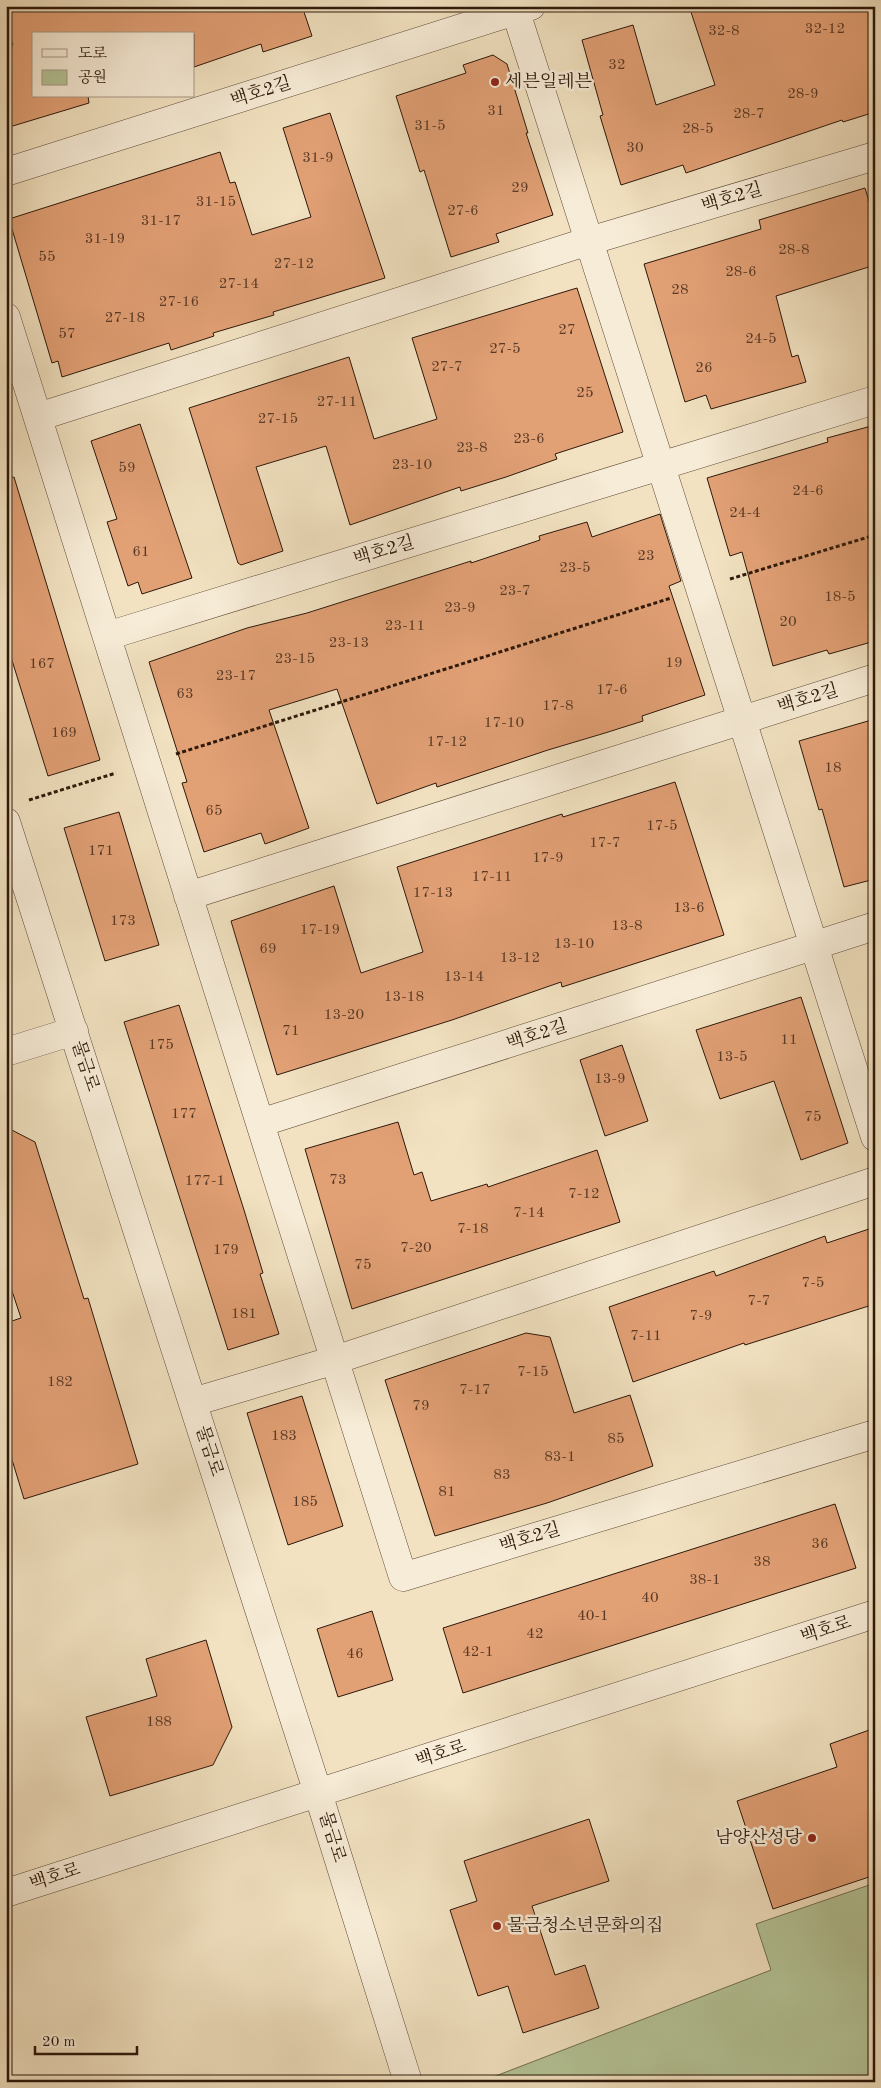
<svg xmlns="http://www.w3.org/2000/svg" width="881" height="2088" viewBox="0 0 881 2088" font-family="'Old Standard TT','Noto Serif KR',serif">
	<rect width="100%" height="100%" fill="#f2e2c1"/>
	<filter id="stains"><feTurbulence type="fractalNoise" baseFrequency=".004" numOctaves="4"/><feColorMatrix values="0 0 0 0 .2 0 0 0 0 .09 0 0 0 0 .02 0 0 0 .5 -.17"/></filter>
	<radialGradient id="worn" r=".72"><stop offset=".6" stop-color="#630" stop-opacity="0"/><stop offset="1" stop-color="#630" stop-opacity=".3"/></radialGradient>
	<!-- green -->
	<path fill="#b4c497" stroke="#706e51" d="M875,1883V2082H480L771,1970L756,1924Z"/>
	<!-- building -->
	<path fill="#e2a075" stroke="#2d180b" d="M6,6H302L312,36L263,52L261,44L194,67V34H34V96H88L89,103L6,128V47L13,45L6,23Z
		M689,6H875V112L843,122L842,120L686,173L683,165L621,185L600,116L603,115L582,40L633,25L656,105L715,85Z
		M493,55L507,64L528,133H526L553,215L496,234L499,242L451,257L424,170L420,172L396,96L466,73L463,65Z
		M330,113L385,278L273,312L274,315L213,333L214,336L171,350L169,343L62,377L58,361L52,363L9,219L220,152L230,183L235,182L252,235L311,217L283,128Z
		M865,188L875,222V265L776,296L792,357L798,355L806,382L711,409L706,395L685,402L644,264L761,229L759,220Z
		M577,288L623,432L555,454L557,459L506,477L461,491L460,487L350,525L326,446L256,467L283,551L241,565L238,563L189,408L349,357L374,439L437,419L412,338Z
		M140,424L192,578L142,594L138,582L128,586L107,522L117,519L91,441Z
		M875,425V641L829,654L827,650L773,666L742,552L730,556L707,478L828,442L827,438Z
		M14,477L100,760L48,776L6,641V479Z
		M660,514L681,581L669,586L705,695L642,716L643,721L605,733L548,750L437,787L436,783L377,804L337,689L269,710L309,828L265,844L261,833L204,852L182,783L187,782L149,662L247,628L307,613L471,561V563L540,540L539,536L587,522L592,537Z
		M875,719V879L844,887L822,809L819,810L799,741Z
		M675,782L724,935L562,987L561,982L452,1020L277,1075L231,921L334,886L361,973L423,952L397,867L562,814L563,817Z
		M119,812L159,945L105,961L64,828Z
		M801,997L848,1143L801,1160L774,1081L720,1099L696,1030Z
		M179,1005L244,1210L263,1273L260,1274L279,1334L228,1350L124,1022Z
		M622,1045L648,1121L605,1136L580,1060Z
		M398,1122L414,1175L422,1172L431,1201L487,1184L488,1187L597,1150L620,1222L352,1309L305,1149Z
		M6,1127L35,1142L84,1299L88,1298L138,1464L24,1499L6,1440V1323L21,1318L6,1273Z
		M875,1227V1304L745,1345L744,1343L633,1382L609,1307L714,1271L716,1276L825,1236L827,1243Z
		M526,1333L550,1337L574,1413L630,1395L653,1466L547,1503L435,1536L385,1380Z
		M302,1396L343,1526L288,1545L247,1413Z
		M835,1504L856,1568L463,1693L443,1628Z
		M372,1611L393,1680L338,1697L317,1629Z
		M206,1640L232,1727L213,1765L110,1796L86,1717L157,1696L146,1659Z
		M875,1728V1875L773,1909L737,1801L837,1767L830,1744Z
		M589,1819L609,1881L532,1906L555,1975L585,1965L599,2008L523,2033L508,1986L478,1996L450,1910L477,1901L464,1861Z"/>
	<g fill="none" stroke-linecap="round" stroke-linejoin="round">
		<defs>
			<path id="minor" d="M514,6L875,1137
				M6,172L531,6
				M6,317L403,1577L875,1434
				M38,417L589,241L875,156
				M107,636L875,400
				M6,822L318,1793L408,2082
				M188,896L875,678
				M6,1052L74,1031
				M260,1123L875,926
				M193,1402L335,1360L875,1181
				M6,1893L875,1614"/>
		</defs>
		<!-- minor casing -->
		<use href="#minor" stroke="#5e4a38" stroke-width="29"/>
		<!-- path -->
		<path stroke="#2d180b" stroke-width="3" stroke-dasharray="4 2.5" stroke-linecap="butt" d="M730,579L875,535
			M176,754L671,598
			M29,800L116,773"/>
		<!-- minor -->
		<use href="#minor" stroke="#f7ecd7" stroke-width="28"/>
	</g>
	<!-- markers -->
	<g fill="#8f2418" stroke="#f7ecd7" stroke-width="2">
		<circle cx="495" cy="82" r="5"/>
		<circle cx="812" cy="1838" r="5"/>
		<circle cx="497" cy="1926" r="5"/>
	</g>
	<g text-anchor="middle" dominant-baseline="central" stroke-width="5" stroke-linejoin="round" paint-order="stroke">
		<!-- number labels -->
		<g font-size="15" fill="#5a3a26">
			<text x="825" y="29">32-12</text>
			<text x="724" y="31">32-8</text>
			<text x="617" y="65">32</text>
			<text x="803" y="94">28-9</text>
			<text x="496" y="111">31</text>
			<text x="749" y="114">28-7</text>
			<text x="430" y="126">31-5</text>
			<text x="698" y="129">28-5</text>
			<text x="635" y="148">30</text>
			<text x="318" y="158">31-9</text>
			<text x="520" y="188">29</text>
			<text x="216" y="202">31-15</text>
			<text x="463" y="211">27-6</text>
			<text x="161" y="221">31-17</text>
			<text x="105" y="239">31-19</text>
			<text x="794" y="250">28-8</text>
			<text x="47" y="257">55</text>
			<text x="294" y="264">27-12</text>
			<text x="741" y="272">28-6</text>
			<text x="239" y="284">27-14</text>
			<text x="680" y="290">28</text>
			<text x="179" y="302">27-16</text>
			<text x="125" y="318">27-18</text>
			<text x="567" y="330">27</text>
			<text x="67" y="334">57</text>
			<text x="761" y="339">24-5</text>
			<text x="505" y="349">27-5</text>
			<text x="447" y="367">27-7</text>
			<text x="704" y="368">26</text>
			<text x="585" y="393">25</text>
			<text x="337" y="402">27-11</text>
			<text x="278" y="419">27-15</text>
			<text x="529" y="439">23-6</text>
			<text x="472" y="448">23-8</text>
			<text x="412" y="465">23-10</text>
			<text x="127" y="468">59</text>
			<text x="808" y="491">24-6</text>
			<text x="745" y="513">24-4</text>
			<text x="141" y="552">61</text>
			<text x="646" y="556">23</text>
			<text x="575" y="568">23-5</text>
			<text x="515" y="591">23-7</text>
			<text x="840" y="597">18-5</text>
			<text x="460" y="608">23-9</text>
			<text x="788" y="622">20</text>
			<text x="405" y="626">23-11</text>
			<text x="349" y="643">23-13</text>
			<text x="295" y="659">23-15</text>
			<text x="674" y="663">19</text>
			<text x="42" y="664">167</text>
			<text x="236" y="676">23-17</text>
			<text x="612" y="690">17-6</text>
			<text x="185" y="694">63</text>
			<text x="558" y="706">17-8</text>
			<text x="504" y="723">17-10</text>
			<text x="64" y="733">169</text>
			<text x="447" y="742">17-12</text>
			<text x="833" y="768">18</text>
			<text x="214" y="811">65</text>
			<text x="662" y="826">17-5</text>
			<text x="605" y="843">17-7</text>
			<text x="101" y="851">171</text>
			<text x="548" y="858">17-9</text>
			<text x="492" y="877">17-11</text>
			<text x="433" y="893">17-13</text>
			<text x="689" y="908">13-6</text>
			<text x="123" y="921">173</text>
			<text x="627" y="926">13-8</text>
			<text x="320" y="930">17-19</text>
			<text x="574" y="944">13-10</text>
			<text x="268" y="949">69</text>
			<text x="520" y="958">13-12</text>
			<text x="464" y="977">13-14</text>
			<text x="404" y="997">13-18</text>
			<text x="344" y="1015">13-20</text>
			<text x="291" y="1031">71</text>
			<text x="789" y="1040">11</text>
			<text x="161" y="1045">175</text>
			<text x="732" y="1057">13-5</text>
			<text x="610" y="1079">13-9</text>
			<text x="184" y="1114">177</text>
			<text x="813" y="1117">75</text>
			<text x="338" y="1180">73</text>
			<text x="205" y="1181">177-1</text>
			<text x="584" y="1194">7-12</text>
			<text x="529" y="1213">7-14</text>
			<text x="473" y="1229">7-18</text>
			<text x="416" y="1248">7-20</text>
			<text x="226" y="1250">179</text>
			<text x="363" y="1265">75</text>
			<text x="813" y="1283">7-5</text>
			<text x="759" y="1301">7-7</text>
			<text x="244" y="1314">181</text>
			<text x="701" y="1316">7-9</text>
			<text x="646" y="1336">7-11</text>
			<text x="533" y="1372">7-15</text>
			<text x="60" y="1382">182</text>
			<text x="475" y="1390">7-17</text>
			<text x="421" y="1406">79</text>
			<text x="284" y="1436">183</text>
			<text x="616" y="1439">85</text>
			<text x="560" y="1457">83-1</text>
			<text x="502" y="1475">83</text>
			<text x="447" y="1492">81</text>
			<text x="305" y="1502">185</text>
			<text x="820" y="1544">36</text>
			<text x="762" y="1562">38</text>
			<text x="705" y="1580">38-1</text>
			<text x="650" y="1598">40</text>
			<text x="593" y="1616">40-1</text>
			<text x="535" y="1634">42</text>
			<text x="478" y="1652">42-1</text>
			<text x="355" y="1654">46</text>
			<text x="159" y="1722">188</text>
		</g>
		<!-- poi labels -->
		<g font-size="18" fill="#2d180b" stroke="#f7ecd7" text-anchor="start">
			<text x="505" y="82">세븐일레븐</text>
			<text x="802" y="1838" text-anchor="end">남양산성당</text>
			<text x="507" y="1926">물금청소년문화의집</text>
		</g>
		<!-- street labels -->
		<g font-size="18" fill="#2d180b" stroke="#f7ecd7">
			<text transform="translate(261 92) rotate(-18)">백호2길</text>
			<text transform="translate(732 198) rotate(-17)">백호2길</text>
			<text transform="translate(384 551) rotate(-17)">백호2길</text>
			<text transform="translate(808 699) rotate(-17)">백호2길</text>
			<text transform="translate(537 1035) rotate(-18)">백호2길</text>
			<text transform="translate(85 1066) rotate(72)">물금로</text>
			<text transform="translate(209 1451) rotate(72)">물금로</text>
			<text transform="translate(530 1538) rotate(-17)">백호2길</text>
			<text transform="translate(826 1630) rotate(-18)">백호로</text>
			<text transform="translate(441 1754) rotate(-18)">백호로</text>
			<text transform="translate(332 1837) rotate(73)">물금로</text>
			<text transform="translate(55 1877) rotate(-18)">백호로</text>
		</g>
	</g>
	<!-- margin -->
	<rect width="881" height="2088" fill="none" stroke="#f2e2c1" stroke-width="25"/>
	<rect x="8" y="8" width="866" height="2073" fill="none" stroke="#2d180b" stroke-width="2.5"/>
	<rect x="12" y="12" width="856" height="2063" fill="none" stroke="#2d180b"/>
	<!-- legend -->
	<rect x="32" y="32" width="162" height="65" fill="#f7ecd7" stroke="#a69785"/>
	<rect x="42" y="49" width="25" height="8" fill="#f7ecd7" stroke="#a69785"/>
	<text x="78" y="58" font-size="15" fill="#2d180b">도로</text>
	<rect x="42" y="70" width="25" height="15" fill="#b4c497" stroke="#a69785"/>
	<text x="78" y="82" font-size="15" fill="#2d180b">공원</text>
	<!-- scale -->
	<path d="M35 2046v8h102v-8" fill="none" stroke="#2d180b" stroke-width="2.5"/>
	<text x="42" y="2046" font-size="15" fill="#2d180b" stroke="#f7ecd7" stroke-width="4" paint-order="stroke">20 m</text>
	<rect width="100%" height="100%" filter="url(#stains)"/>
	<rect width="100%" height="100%" fill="url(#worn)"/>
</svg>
